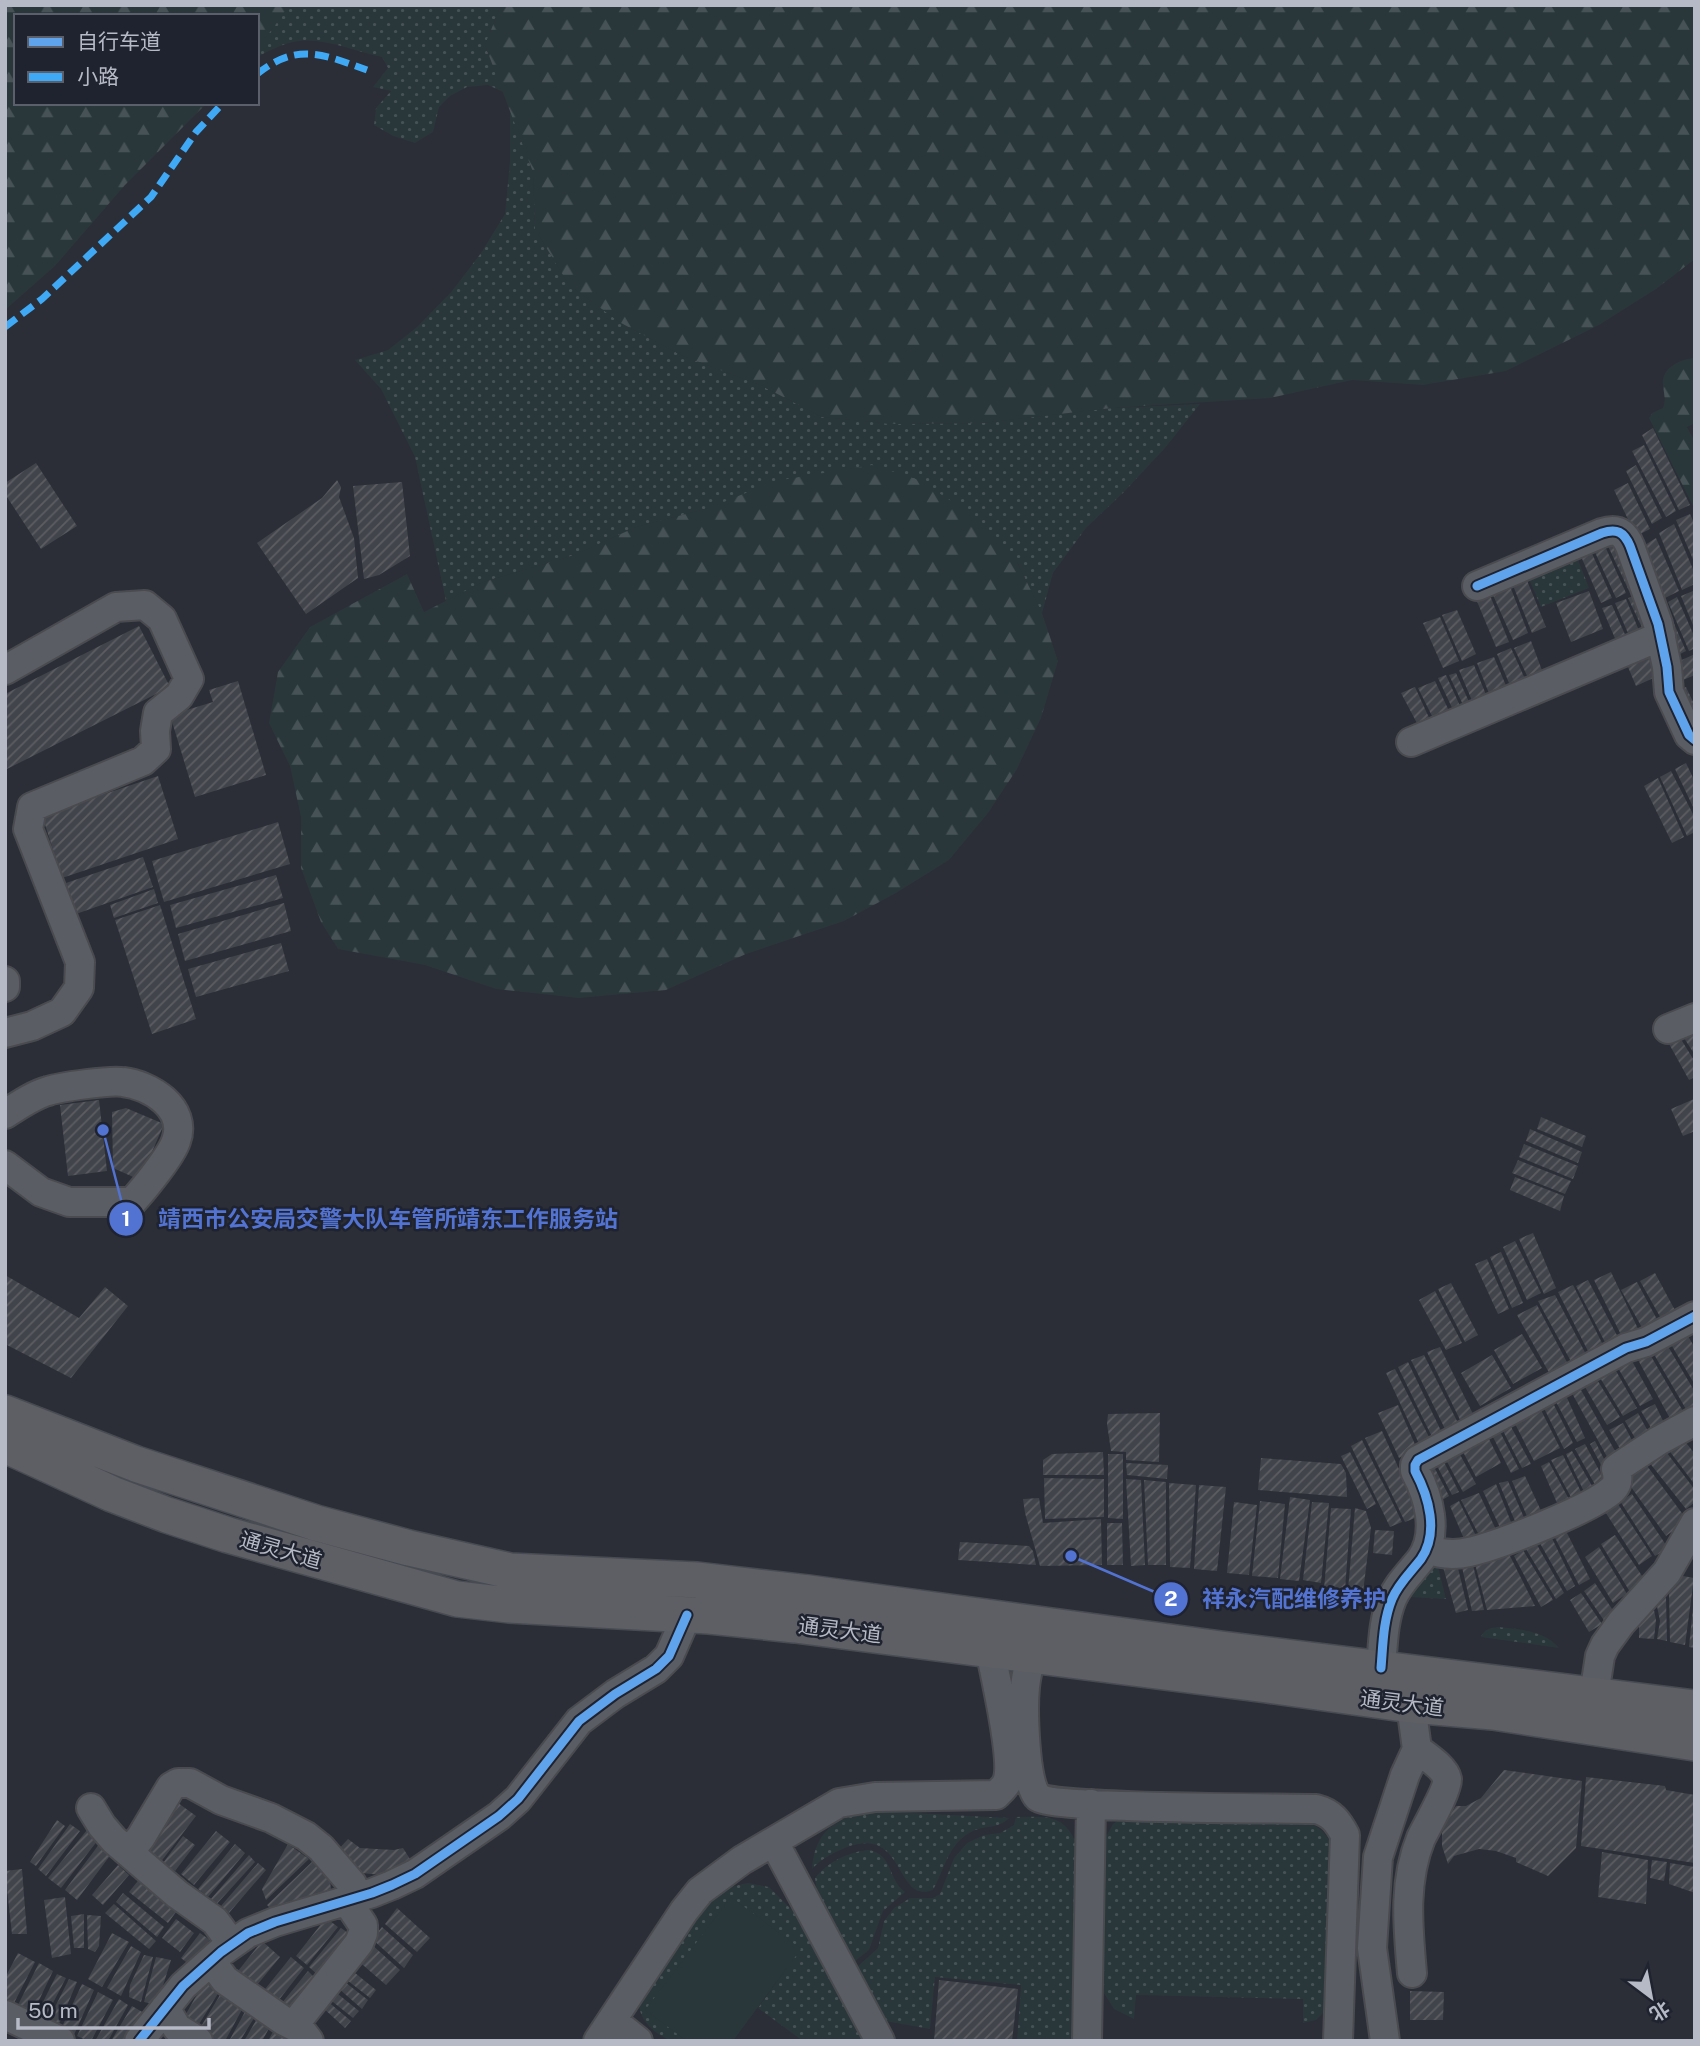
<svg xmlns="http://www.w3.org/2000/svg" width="1700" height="2046" viewBox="0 0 1700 2046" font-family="'Public Sans','Noto Sans SC',sans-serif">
	<defs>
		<pattern id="grass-dots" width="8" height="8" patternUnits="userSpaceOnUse" patternTransform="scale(1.75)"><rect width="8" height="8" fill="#29373b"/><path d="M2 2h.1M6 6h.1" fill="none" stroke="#465256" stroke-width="1.8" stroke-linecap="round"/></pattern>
		<pattern id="forest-firs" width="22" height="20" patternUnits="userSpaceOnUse" patternTransform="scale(1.75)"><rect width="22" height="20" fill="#29373b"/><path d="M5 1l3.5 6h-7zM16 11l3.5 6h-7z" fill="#465256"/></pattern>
		<pattern id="building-hatch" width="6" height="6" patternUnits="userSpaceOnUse" patternTransform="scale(1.75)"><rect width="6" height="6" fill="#42444b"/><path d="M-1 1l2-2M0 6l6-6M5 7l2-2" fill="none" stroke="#5b5d63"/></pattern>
	</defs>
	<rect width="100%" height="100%" fill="#2b2e36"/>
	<!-- grass -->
	<path fill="url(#grass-dots)" d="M290,5H501L485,45L503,92L488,85L467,87L450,96L439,107L433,132L415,143L393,136L374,125L376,108L391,91L373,87L388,68L382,57C356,52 326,38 299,41C284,43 271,50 257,57V49Z
		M510,109L533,172L535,229L569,285L621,323L683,356L760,385L822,417L892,424L982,423L1112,408L1200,404L1165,448L1124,492L1086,528L1053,573L1042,613L1017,562L709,508L636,527L575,555L483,582L446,601L415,457L381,389L355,360L388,350L417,327L452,291L481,253L505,214L510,161Z
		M1575,552L1589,588L1541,607L1526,572Z
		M1437,1563L1446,1599L1410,1597L1406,1585Z
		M1498,1627C1519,1629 1546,1631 1559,1648L1481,1637C1484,1629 1490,1628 1498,1627Z
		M875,1811L1009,1818C999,1829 986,1825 973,1831C948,1843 945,1869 933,1890C894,1905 906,1823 845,1848C833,1853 821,1859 812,1869C815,1829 837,1817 875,1811Z
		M1016,1817C1046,1817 1064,1813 1077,1845L1071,2041H1017L1021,1985L935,1977L930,2029L885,2021L857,1967L878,1948L884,1921L894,1908L910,1898H933L940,1894L954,1858L967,1843L984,1835L1000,1833L1014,1825Z
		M1120,1819L1307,1823C1320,1827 1326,1832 1331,1845L1325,2011L1316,2020L1303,2023V1999L1136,1995L1134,2019L1114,2009L1100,1987L1105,1838L1113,1824Z
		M868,1850C893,1853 888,1880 905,1892L883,1911L869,1950L854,1962L817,1892L815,1878C827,1862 848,1852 868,1850Z
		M748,1883L769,1887L795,1913L864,2041H803L758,2008L800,1949L646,2010L687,2041C681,2041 674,2042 670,2040C652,2033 635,2016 640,1997L704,1903C719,1891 730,1886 748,1883Z"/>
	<!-- forest -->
	<path fill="url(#forest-firs)" d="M5,5H290L257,49V16H16V103H207L125,185L55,266L5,310Z
		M501,5H1695V259L1656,289L1599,325L1506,371L1423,385L1352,380L1270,398L1112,408L982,423L892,424L822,417L760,385L683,356L621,323L569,285L535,229L533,172L485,45Z
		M1695,358V423L1687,427L1695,442L1694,508L1649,418L1652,413L1663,408C1666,400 1664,394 1663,385C1661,368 1680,359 1695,358Z
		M872,465L919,480L965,510L1017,562L1042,613L1058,661L1041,718L1017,769L988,813L949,860L896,893L844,921L746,954L666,990L579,998L496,989L425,965L338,949L321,922L301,868V817L290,766L269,723L278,672L310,627L407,574L424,612L483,582L575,555L636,527L709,508L775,481Z"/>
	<!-- pitch -->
	<path fill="#29373b" d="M731,1897L801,1949L733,2041H687L645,2010Z"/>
	<!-- building -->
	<path fill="url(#building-hatch)" d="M1653,428L1690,505L1679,510L1642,435Z
		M1644,445L1676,511L1666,517L1632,451Z
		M36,463L77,526L41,549L5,494V483Z
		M1636,465L1662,518L1652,524L1626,471Z
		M337,480L341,487L339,497L354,538L358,578L306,614L257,543L322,498Z
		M402,482L410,556L379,575L364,579L353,486Z
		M1628,483L1650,529L1636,536L1614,490Z
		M1690,514L1695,525V564L1676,520Z
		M1674,524L1695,574V584L1682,590L1659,533Z
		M1656,538L1679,591L1661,600L1640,548Z
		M1617,540L1638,588L1629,591L1607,544Z
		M1604,544L1626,593L1616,598L1593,548Z
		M1590,549L1612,598L1601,603L1580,554Z
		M1526,578L1546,627L1532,633L1512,583Z
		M1510,586L1528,633L1513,640L1492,593Z
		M1589,591L1603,629L1571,642L1556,603Z
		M1693,591L1695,594V630L1681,596Z
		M1489,593L1509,642L1496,647L1476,599Z
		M1638,595L1652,628L1644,632L1628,598Z
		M1677,597L1695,638V648L1689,651L1668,602Z
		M1626,599L1640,633L1630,638L1615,603Z
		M1665,603L1686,651L1678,655Z
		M1612,605L1627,639L1617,643L1602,608Z
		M1457,610L1476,654L1462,661L1442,615Z
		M1440,617L1459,661L1443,668L1423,623Z
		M139,626L170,687L5,770V694Z
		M1531,641L1543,673L1529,680L1514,648Z
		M1511,648L1526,681L1511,688L1497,654Z
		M1649,649L1660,675L1636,686L1625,660Z
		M1695,654V675L1683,680L1675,663Z
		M1494,657L1507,688L1490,696L1477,663Z
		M1474,665L1487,697L1473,703L1459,670Z
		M1456,673L1470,704L1464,707L1449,675Z
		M1446,675L1461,708L1454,712L1438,678Z
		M238,681L266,775L195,797L170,715L213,702L209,690Z
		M1435,681L1450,713L1434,720L1418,688Z
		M1415,687L1431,722L1419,727L1401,693Z
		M1686,687L1695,706V727L1677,691Z
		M1686,763L1695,782V811L1675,769Z
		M1671,771L1695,818V832L1687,836L1660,777Z
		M158,776L178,839L62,878L42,815Z
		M1658,778L1684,837L1672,843L1644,786Z
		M278,822L290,864L164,902L152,861Z
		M143,857L153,887L76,914L66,883Z
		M276,875L283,898L176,928L170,905Z
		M154,889L158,903L114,918L110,905Z
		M284,903L291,931L185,961L178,934Z
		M160,905L196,1019L152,1034L115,920Z
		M281,943L289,971L196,997L188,969Z
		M1695,1032V1055L1682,1035Z
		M1679,1036L1695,1062V1077L1689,1080L1668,1042Z
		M1694,1099L1695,1131L1683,1136L1671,1109Z
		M99,1100L107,1171L68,1176L60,1105Z
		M126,1108L164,1124L140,1180L113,1168L112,1112Z
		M1541,1117L1586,1136L1582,1147L1537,1129Z
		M1530,1129L1582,1152L1578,1163L1526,1141Z
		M1524,1144L1578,1166L1573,1179L1519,1157Z
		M1518,1160L1571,1181L1565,1194L1512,1173Z
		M1515,1177L1564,1196L1560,1211L1510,1190Z
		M1533,1233L1556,1288L1544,1294L1519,1239Z
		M1515,1241L1541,1293L1527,1300L1503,1247Z
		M1501,1252L1523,1303L1512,1308L1490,1257Z
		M1487,1259L1509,1309L1498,1314L1475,1264Z
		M1611,1272L1641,1335L1625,1343L1594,1280Z
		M1655,1273L1677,1314L1663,1322L1640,1281Z
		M5,1275L79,1318L105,1287L128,1306L71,1378L5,1344Z
		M1588,1280L1621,1343L1609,1350L1576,1286Z
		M1637,1282L1660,1325L1645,1333L1621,1290Z
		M1451,1283L1478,1335L1465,1342L1438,1289Z
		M1573,1285L1606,1351L1592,1359L1558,1292Z
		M1435,1291L1462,1343L1446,1350L1419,1300Z
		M1555,1295L1589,1360L1574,1367L1538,1301Z
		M1537,1305L1570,1368L1552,1378L1517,1315Z
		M1685,1331L1695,1348V1385L1669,1341Z
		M1522,1334L1542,1368L1513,1384L1494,1350Z
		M1666,1343L1695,1392V1414L1690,1416L1652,1351Z
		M1440,1347L1474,1416L1461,1422L1427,1352Z
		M1648,1351L1687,1418L1673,1424L1637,1358Z
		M1627,1352L1653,1399L1640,1406L1614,1361Z
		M1424,1355L1458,1423L1445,1429L1411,1360Z
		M1492,1355L1511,1388L1480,1406L1461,1373Z
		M1408,1362L1443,1435L1433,1439L1398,1367Z
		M1611,1362L1637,1408L1623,1416L1596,1371Z
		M1395,1369L1431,1441L1420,1446L1386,1373Z
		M1593,1373L1620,1417L1607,1425L1581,1380Z
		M1576,1381L1619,1458L1611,1464L1568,1386Z
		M1564,1391L1585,1438L1577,1442L1553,1396Z
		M1551,1399L1573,1443L1564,1449L1542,1404Z
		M1538,1404L1560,1448L1534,1461L1512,1418Z
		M1655,1404L1665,1425L1654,1433L1641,1411Z
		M1398,1405L1417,1449L1399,1458L1378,1413Z
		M1160,1413L1159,1462L1126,1460V1452L1111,1451L1107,1424L1108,1414Z
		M1638,1413L1650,1435L1638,1443L1625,1421Z
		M1508,1421L1531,1464L1522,1468L1500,1425Z
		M1623,1423L1635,1446L1623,1454L1609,1430Z
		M1497,1426L1519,1469L1511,1473L1490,1431Z
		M1382,1431L1420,1516L1405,1522L1365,1438Z
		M1679,1434L1695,1454V1485L1665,1445Z
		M1487,1435L1501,1463L1476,1477L1461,1448Z
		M1362,1440L1402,1522L1390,1527L1351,1446Z
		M1595,1441L1613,1477L1609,1480L1590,1444Z
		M1585,1444L1607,1485L1598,1490L1575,1449Z
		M1661,1445L1695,1490V1502L1686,1509L1645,1457Z
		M1457,1449L1476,1484L1463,1492L1444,1456Z
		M1572,1451L1595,1491L1586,1496L1566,1454Z
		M1103,1452L1104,1475H1043V1460L1052,1454Z
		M1350,1452L1376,1504L1367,1509L1341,1456Z
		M1108,1454H1123V1519L1108,1518Z
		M1563,1455L1584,1498L1574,1503L1551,1460Z
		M1441,1456L1459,1492L1452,1495L1434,1460Z
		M1261,1458L1341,1464L1346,1473L1347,1497L1258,1490Z
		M1642,1459L1687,1520L1666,1536L1621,1473Z
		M1431,1461L1449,1496L1442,1500L1425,1465Z
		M1549,1462L1572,1505L1560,1510L1541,1466Z
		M1126,1463L1168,1465L1167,1479L1127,1475Z
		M1525,1476L1543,1515L1529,1521L1512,1481Z
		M1044,1478L1104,1479V1517L1045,1519Z
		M1126,1479L1141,1480L1145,1565L1131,1566Z
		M1144,1480L1166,1482V1565H1148Z
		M1508,1481L1526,1522L1517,1526L1499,1483Z
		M1169,1483L1196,1485L1190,1568L1170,1567Z
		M1496,1484L1513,1527L1502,1532L1483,1491Z
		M1199,1485L1226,1487L1217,1571L1194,1569Z
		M1479,1493L1498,1534L1482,1541L1461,1500Z
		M1632,1494L1668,1548L1655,1556L1620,1501Z
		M1290,1497L1310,1500L1299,1581L1280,1579Z
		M1039,1498L1043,1523L1101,1519L1102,1565L1040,1566L1025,1513L1023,1499Z
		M1260,1501L1285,1504L1278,1578L1252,1576Z
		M1459,1501L1479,1542L1467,1546L1450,1506Z
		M1616,1501L1652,1556L1639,1565L1604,1510Z
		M1234,1502L1257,1505L1249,1575L1227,1573Z
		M1312,1502L1329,1503L1321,1583L1303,1580Z
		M1331,1508L1351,1509L1345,1590L1324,1589Z
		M1355,1508L1366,1511L1371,1528L1363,1592L1348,1590Z
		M1107,1523H1122L1123,1565H1107Z
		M1563,1525L1590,1579L1579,1585L1551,1530Z
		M1375,1530L1394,1531L1392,1555L1373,1553Z
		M1549,1532L1575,1586L1567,1591L1537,1538Z
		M1615,1535L1646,1582L1630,1592L1601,1544Z
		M960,1542L1029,1546L1033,1551L1036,1565L958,1560Z
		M1536,1543L1564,1593L1556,1599L1526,1549Z
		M1599,1547L1627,1594L1613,1603L1585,1557Z
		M1523,1550L1553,1600L1541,1607L1514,1556Z
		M1508,1552L1535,1606L1487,1610L1474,1560Z
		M1472,1561L1484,1610L1472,1611L1461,1563Z
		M1457,1564L1468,1610L1456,1613L1443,1567Z
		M1678,1575L1694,1578L1685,1645L1670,1642L1669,1594Z
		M1595,1583L1616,1615L1605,1622L1584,1591Z
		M1581,1593L1602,1624L1589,1632L1570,1600Z
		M1666,1597L1667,1641L1657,1639L1660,1621L1657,1606Z
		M1693,1607H1695V1648L1689,1647Z
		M1654,1610L1656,1620L1654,1639L1639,1638V1622Z
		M1504,1770L1582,1781L1576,1848L1548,1876L1516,1862V1858L1496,1851L1479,1849L1454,1856L1448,1864L1442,1846V1833L1446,1820L1456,1806H1466L1481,1798Z
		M1586,1777L1665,1786L1666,1790L1695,1795V1863L1581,1846Z
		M174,1800L196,1816L160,1863L144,1850Z
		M57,1820L65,1826L36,1866L30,1862Z
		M70,1824L80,1831L46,1876L38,1869Z
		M87,1830L98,1840L61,1888L48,1878Z
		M216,1831L230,1842L194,1885L181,1874Z
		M183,1836L195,1845L175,1871L163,1863Z
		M348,1839L360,1848L394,1850L403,1848L410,1859L395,1870L382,1875L361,1873L336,1852Z
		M100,1843L112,1853L77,1900L65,1890Z
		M235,1844L245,1853L208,1897L198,1889Z
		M288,1844L309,1859L266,1900L262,1889Z
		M1602,1852L1648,1860L1646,1904L1598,1897Z
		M249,1855L255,1862L215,1906L210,1900Z
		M314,1860L328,1872L332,1893L276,1914L267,1905Z
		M1652,1860L1667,1862L1664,1881L1650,1878Z
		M258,1863L266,1870L229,1913L221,1906Z
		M1670,1863L1695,1867V1893L1669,1884Z
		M118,1865L129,1875L103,1905L92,1895Z
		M22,1869L27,1934H12L5,1871Z
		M141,1877L179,1908L168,1923L129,1892Z
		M123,1893L164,1927L157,1937L116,1902Z
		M65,1897L71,1954L52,1958L44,1900Z
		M114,1904L156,1941L149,1949L105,1913Z
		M397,1908L430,1938L417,1952L385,1924Z
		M84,1914V1948H74L71,1916Z
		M87,1915L101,1916L99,1946L95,1952L88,1949Z
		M326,1918L338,1927L307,1965L296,1956Z
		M176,1919L194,1933L180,1952L162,1938Z
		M382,1927L413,1955L404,1968L372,1939Z
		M341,1928L354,1937L320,1977L309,1967Z
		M112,1933L129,1942L102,1987L88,1979Z
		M200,1933L210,1940L191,1966L181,1958Z
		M262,1941L280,1957L253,1990L234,1976Z
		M370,1943L400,1970L386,1985L356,1959Z
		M131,1946L141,1952L121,1996L107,1988Z
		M18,1953L35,1962L11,2009L5,2006V1978Z
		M144,1955L153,1957L141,2002L129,1997L130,1985Z
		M156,1957L171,1960L157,2005L144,2002Z
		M291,1957L304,1968L275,2005L261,1994Z
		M39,1963L53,1971L31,2017L15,2011Z
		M349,1968L376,1990L370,1998L343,1977Z
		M308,1971L316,1979L287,2016L277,2009Z
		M57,1974L66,1978L43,2022L35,2018Z
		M69,1979L77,1982L57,2029L47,2023Z
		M341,1979L368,2000L362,2009L337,1987Z
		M939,1980L1018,1989L1012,2041H934Z
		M204,1982L219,1992L196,2029L182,2021Z
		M82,1984L94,1990L74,2035L60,2031Z
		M223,1990L245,2004L225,2041H209L197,2033Z
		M333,1990L359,2011L353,2018L328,1998Z
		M1410,1991L1444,1992L1443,2020H1410Z
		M98,1992L113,2000L91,2041H88L77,2036Z
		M119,1999L128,2005L108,2041H95Z
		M326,2000L351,2021L345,2028L322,2007Z
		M132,2006L144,2013L127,2041H111Z
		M247,2008L257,2013L240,2041H229Z
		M258,2017L271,2025L262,2041H244Z
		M277,2024L297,2041H268Z"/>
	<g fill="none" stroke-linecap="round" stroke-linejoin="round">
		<defs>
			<path id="minor" d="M1477,586L1602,533C1617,528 1624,532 1630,546L1658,624L1667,667L1669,692L1689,735L1695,740
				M5,670L116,607L145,605L162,619L189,679L179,696L158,713L155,731L156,749L143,761L32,807L28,829L80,962L79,988L62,1012L32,1026L5,1033
				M1411,742L1661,636
				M5,981V987
				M1668,1029L1695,1018
				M5,1114C18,1106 33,1095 48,1091C60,1087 110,1080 123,1082C150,1085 188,1108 176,1141C171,1156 143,1190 132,1202H69L41,1192L5,1165
				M1427,1549C1440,1554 1456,1555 1469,1552C1497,1546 1594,1508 1613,1489C1619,1483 1618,1476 1616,1469L1620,1466L1658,1441L1695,1421
				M1031,1655C1029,1665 1026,1676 1025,1687C1023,1706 1024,1785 1038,1797C1052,1809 1281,1808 1316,1809C1332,1813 1338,1822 1345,1835L1338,2041
				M1381,1668C1383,1645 1383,1621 1392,1599C1398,1584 1411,1572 1421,1559C1439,1533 1429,1497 1415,1471V1465L1418,1460L1626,1348L1646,1342L1695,1316
				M1594,1695L1600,1656L1605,1645L1621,1623L1667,1572L1695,1523
				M91,1808L102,1826L114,1840L177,1894L215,1921L232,1944
				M774,1842L880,2041
				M130,1851L141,1837L171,1787L178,1783H190L221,1800L271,1818L306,1836L321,1848L352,1884L351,1907L363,1925V1933L359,1943L294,2025
				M211,1961L225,1980L284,2021L300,2029L309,2041
				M1412,1973C1408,1927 1403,1882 1421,1838C1427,1826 1448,1789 1447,1779C1445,1768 1426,1756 1417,1749
				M165,2008L177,2028L198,2041
				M5,2015L60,2041
				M613,2021L638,2041
				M139,2041L183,1986L221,1952L248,1933L275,1922L372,1893L392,1885L415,1874L499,1816L518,1799L579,1721L615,1694L656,1669L669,1656L687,1615
				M598,2041L684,1911L700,1891L742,1860L839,1803L875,1797L996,1795C999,1792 1005,1787 1007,1782C1015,1762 995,1674 990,1650
				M1087,2041L1091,1804
				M1385,2041L1372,1948L1378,1857L1405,1775L1417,1749L1411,1705"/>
			<path id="major" d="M5,1413L136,1464L316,1523L409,1548L510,1571L697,1580L809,1593L1221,1649L1695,1708
				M5,1445L112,1494L167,1515L228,1535L457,1599L509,1605L709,1616L795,1625L1267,1685L1411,1705L1493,1712L1695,1743"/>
		</defs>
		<!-- minor casing -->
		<use href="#minor" stroke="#494b50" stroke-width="32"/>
		<!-- major casing -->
		<use href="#major" stroke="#494b53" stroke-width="38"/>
		<!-- minor -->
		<use href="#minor" stroke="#5b5d64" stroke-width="28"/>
		<!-- major -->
		<use href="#major" stroke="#5d5f65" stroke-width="35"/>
		<!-- quiet -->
		<path stroke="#3fa9f5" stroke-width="7" stroke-dasharray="14 7" stroke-linecap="butt" d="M257,74C298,42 322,54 367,70
			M5,327L42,299L151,197L196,132L223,103"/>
		<defs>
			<path id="cycleway" d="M1477,586L1602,533C1617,528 1624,532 1630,546L1658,624L1667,667L1669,692L1689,735L1695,740
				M1381,1668C1383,1645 1383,1621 1392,1599C1398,1584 1411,1572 1421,1559C1439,1533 1429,1497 1415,1471V1465L1418,1460L1626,1348L1646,1342L1695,1316
				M139,2041L183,1986L221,1952L248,1933L275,1922L372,1893L392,1885L415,1874L499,1816L518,1799L579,1721L615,1694L656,1669L669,1656L687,1615"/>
		</defs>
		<!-- cycleway casing -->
		<use href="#cycleway" stroke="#1f2330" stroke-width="13"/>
		<!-- cycleway -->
		<use href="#cycleway" stroke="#60a3ed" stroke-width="9"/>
	</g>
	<g text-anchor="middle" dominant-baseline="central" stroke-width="5" stroke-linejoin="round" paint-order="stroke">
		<!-- street labels -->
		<g font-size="21" fill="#b6b9c6" stroke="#1f2330">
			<text transform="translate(281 1550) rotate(16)">通灵大道</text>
			<text transform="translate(840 1630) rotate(7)">通灵大道</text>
			<text transform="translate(1402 1703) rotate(7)">通灵大道</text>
		</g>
	</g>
	<!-- callouts -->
	<path fill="none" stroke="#5373d2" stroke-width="2.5" d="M103 1130L126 1219M1071 1556L1171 1599"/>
	<g fill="#5373d2" stroke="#1f2330" stroke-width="2.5">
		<circle cx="103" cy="1130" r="7"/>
		<circle cx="1071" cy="1556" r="7"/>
		<circle cx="126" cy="1219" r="18"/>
		<circle cx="1171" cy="1599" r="18"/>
	</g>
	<g font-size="21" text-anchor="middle" font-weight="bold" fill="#fff">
		<text x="126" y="1226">1</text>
		<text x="1171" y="1606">2</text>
	</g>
	<g font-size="23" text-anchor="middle" font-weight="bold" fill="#5373d2" stroke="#1f2330" stroke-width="5" stroke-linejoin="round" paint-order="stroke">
		<text x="388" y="1227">靖西市公安局交警大队车管所靖东工作服务站</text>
		<text x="1294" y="1607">祥永汽配维修养护</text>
	</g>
	<!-- border -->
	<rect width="1700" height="2046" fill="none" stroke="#b6b9c6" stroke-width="14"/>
	<!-- legend -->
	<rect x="14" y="14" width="245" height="91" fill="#1f2330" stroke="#5b5f6c" stroke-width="2"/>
	<rect x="28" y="37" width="35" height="10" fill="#60a3ed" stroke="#5b5f6c" stroke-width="2"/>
	<text x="77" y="49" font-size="21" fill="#b6b9c6">自行车道</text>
	<rect x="28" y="72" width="35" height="10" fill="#3fa9f5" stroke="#5b5f6c" stroke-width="2"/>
	<text x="77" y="84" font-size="21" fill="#b6b9c6">小路</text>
	<!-- north arrow -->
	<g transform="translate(1651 1997) rotate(148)" stroke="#1f2330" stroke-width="5" paint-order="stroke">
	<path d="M0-5L12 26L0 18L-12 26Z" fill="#b6b9c6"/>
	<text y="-10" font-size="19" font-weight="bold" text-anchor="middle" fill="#b6b9c6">北</text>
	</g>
	<!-- scale -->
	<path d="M18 2018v10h191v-10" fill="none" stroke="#b6b9c6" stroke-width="3.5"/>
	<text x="28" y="2018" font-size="21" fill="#b6b9c6" stroke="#1f2330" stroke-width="5" paint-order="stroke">50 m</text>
</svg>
